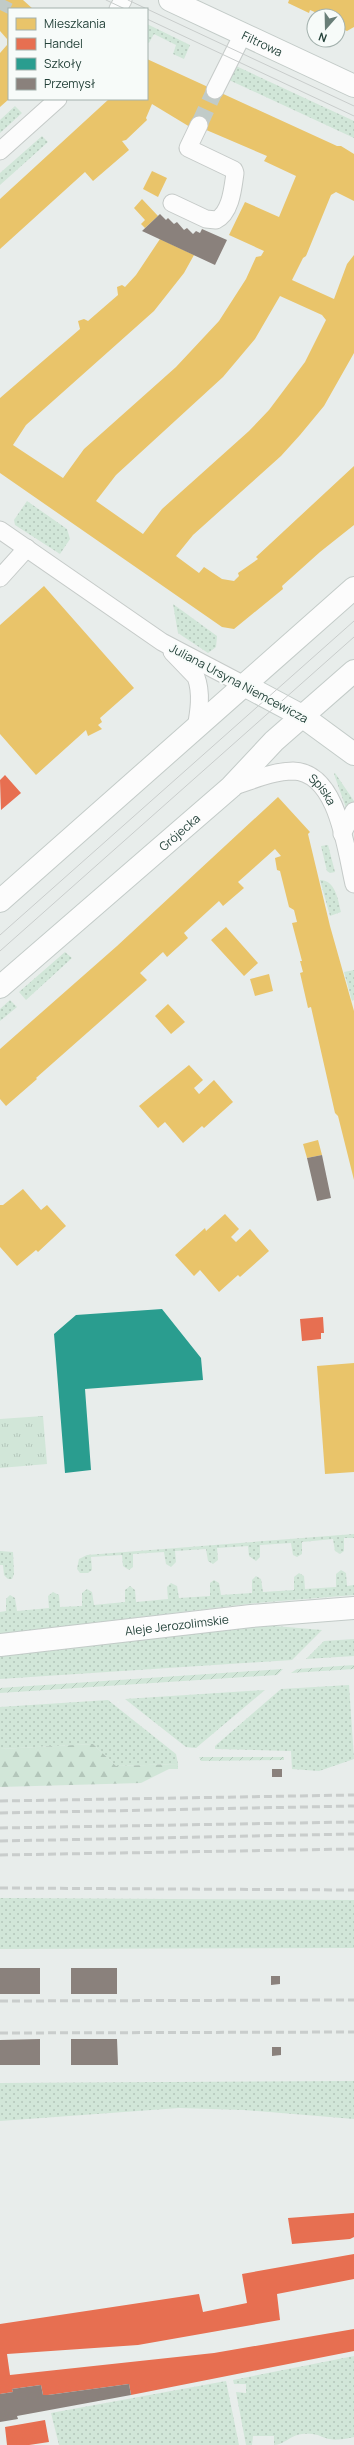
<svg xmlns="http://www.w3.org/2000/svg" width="354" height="2445" viewBox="0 0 354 2445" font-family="Manrope,sans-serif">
	<defs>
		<pattern id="grass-dots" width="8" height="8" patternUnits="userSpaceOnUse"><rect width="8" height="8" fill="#d1e6d8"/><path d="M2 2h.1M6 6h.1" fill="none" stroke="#b3c6ba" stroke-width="1.8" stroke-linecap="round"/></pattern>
		<pattern id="forest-firs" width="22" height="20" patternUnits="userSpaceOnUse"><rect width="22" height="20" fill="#d1e6d8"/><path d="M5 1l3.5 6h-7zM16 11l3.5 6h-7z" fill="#b3c6ba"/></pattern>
		<pattern id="park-tufts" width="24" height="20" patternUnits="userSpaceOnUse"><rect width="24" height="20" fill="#d1e6d8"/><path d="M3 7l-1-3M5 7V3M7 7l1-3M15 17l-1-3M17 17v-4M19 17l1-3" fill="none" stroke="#b3c6ba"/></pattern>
		<pattern id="garden-furrows" width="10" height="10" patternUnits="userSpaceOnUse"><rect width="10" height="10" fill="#d1e6d8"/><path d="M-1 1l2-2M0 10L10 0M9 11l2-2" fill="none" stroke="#b3c6ba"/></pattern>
	</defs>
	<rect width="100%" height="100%" fill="#e8edeb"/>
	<!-- grass -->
	<path fill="url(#grass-dots)" d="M147,24L190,45L184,59L173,54L176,45L154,34L149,43L147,42Z
		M236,66L354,121V138L229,80Z
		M15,106L22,113L0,133V120Z
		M42,136L48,142L0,185V173Z
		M27,501L67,529L70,539L60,554L15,525L14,520Z
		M173,604L217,636L216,647L208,653L178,633Z
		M335,773L354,801L346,808L334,774Z
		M328,845L335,872L330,873L327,871L321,846Z
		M320,880C336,880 338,901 341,912L330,916Z
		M65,952L72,958L26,1000L19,992Z
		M354,970V1000L352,1001L344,972Z
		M10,1000L17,1007L0,1021V1009Z
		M354,1534V1538H344V1551L340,1554L335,1551L333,1539L302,1542V1554L297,1557L293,1555L291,1543L260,1545V1557L256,1561L249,1556L248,1546L217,1548L218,1560L213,1564L208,1561L206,1549L175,1551L176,1562L171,1567L166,1564L164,1552L133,1554V1567L129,1570L123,1566L122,1555L91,1557L92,1570L88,1573H80L77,1569L79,1559L87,1555Z
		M0,1551L13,1552L14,1574L12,1579H8L4,1575L3,1565H0Z
		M341,1570L346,1573L347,1586L354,1585V1595L257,1603L0,1634V1612L6,1611V1599L10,1595L15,1598L17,1611L49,1608L48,1596L53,1592L59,1595L60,1607L82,1606V1593L87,1589L92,1592L94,1605L125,1602V1590L130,1586L135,1590L136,1602L168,1599L167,1587L171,1583L177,1586L179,1598L210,1596V1583L214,1580L219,1583L221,1595L252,1593V1580L256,1576L261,1579L263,1592L294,1590V1577L299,1573L304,1576L305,1589L336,1587V1574Z
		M263,1625L322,1630L292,1660L0,1679V1656Z
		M354,1639V1656L306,1659L324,1641Z
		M349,1685L354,1759L319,1771L292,1769L291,1751L215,1749V1746L281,1689Z
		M265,1690L196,1748L186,1747L125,1699Z
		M108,1700L176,1754L178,1764L116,1766L93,1744L0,1749V1707Z
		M0,1898L354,1900V1948L0,1949Z
		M354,2081V2119L244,2110L179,2108L0,2121V2083Z
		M354,2356V2437C319,2445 328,2432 302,2434C290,2435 284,2445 274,2445V2436H253L252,2445H246L236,2392L246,2393V2384H234L233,2380Z
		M226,2381L239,2445H59L51,2413Z"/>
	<!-- forest -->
	<path fill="url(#forest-firs)" d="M93,1744L116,1766L178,1764V1769H169L141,1783L0,1787V1749Z"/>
	<!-- park -->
	<path fill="url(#park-tufts)" d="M43,1416L47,1464L0,1468V1419Z"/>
	<!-- garden -->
	<path fill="url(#garden-furrows)" d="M354,1665V1669L291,1673L297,1669Z
		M283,1669L277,1675L0,1693V1688Z
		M199,1757H284V1760L201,1761Z"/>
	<!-- homes -->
	<path fill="#e9c46a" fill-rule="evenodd" d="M0,0H23L33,9H9V99L0,107V53L7,45V39L0,31Z
		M289,0H354V27L347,31L338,27V16H324L310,10L309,13L288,3Z
		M147,59L337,146H341L354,154V201L336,192L331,195L306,256L303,258L292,280L334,299L347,264L354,255V353L324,406L300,435L281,456L193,535L176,556L199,573L204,567L222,579L234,581L239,576L238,573L258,559L256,557L354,466V525L320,552L282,586L283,589L234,629L222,627L0,473V398L80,329L78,321L84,319L88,321L118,295L117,287L122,285L125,287L136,275L160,239L194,255L184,273L154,311L26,425L13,445L63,478L84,449L176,367L219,321L246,279L256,257L261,256L264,251L229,235L245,202L279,217L296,176L264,161L267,156L204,129L190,127L152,104L146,118L147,120L126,140L122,141L129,150L93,181L85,172L0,249V199L109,99H147ZM280,296L322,315L326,320L305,362L269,410L249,431L162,509L143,534L96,501L116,475L223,377L255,339Z
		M152,171L167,178L158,197L143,189Z
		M142,199L158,216L145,228L141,224L145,220L134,208Z
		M44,586L134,688L100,718L102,722L98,725L102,729L88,736L86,730L36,775L0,734V625Z
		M278,797L310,832L308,834L330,926L354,1011V1180L338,1116L335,1113L311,1007L308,1008L300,973L303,972L300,961H302L292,923L297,922L294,910L289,907L280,871L277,870L275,858L281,856L275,849L238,882L244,888L223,906L219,901L184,933L188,938L167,957L163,952L140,973L147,980L36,1078L37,1079L6,1106L0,1099V1049L117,946Z
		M226,927L258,963L244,976L211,940Z
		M269,974L273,991L255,996L250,979Z
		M168,1004L185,1022L171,1034L155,1016Z
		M189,1065L203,1080L194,1088L199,1094L214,1080L233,1102L204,1128L202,1126L183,1143L165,1122L158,1128L139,1106Z
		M318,1140L322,1155L307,1158L303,1144Z
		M23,1189L41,1210L47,1205L66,1226L38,1252L36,1250L17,1266L0,1247V1205H3Z
		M225,1214L239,1229L231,1237L236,1242L250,1229L269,1251L240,1277L238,1275L219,1292L200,1270L194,1276L175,1255L205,1228L206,1231Z
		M354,1363V1472L325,1474L317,1366Z"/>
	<!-- shops -->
	<path fill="#e76f51" d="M5,775L21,793L1,810L0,780Z
		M323,1317L324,1333H321V1339L302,1341L300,1319Z
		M354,2213V2237L350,2239L292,2244L288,2218Z
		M354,2254V2279L277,2294L280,2320L138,2345L7,2354L10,2375L214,2353L354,2329V2351L131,2395L129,2384L48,2395H43L41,2385L12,2389L13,2392L0,2394V2324L199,2294L203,2312L247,2303L242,2274Z
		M45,2420L49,2442L29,2445H7L5,2427Z"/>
	<!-- schools -->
	<path fill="#2a9d8f" d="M162,1309L201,1358L203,1380L85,1389L91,1470L65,1473L54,1334L76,1315Z"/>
	<!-- industry -->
	<path fill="#8a817c" d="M160,214L166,220L168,218L174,224L177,222L184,230L187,228L193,234L196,231L200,233L202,229L227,240L215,265L142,231Z
		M322,1155L331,1198L317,1201L307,1158Z
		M272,1769H282V1777H272Z
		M0,1968H40V1994H0Z
		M71,1968H117V1994H71Z
		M271,1976H280V1984L271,1985Z
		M40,2039V2065H0V2040Z
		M71,2039H117L118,2065H71Z
		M272,2047H281V2055L272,2056Z
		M129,2384L131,2395L17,2416L18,2419L0,2422V2394L13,2392L12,2389L41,2385L43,2395H48Z"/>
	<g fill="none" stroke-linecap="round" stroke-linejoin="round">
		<!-- street-tunnel -->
		<path stroke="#c1cbc8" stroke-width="17" stroke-dasharray="17 8" stroke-linecap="butt" d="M0,10L5,0
			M199,125L215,90"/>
		<defs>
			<g id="street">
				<path d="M118,9L123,0"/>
				<path d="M215,90L243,34"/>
				<path d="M0,151L58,99"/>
				<path d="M172,203L206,219L216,220C231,213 233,187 235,173L234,170L188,148L199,125"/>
				<path d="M0,530L162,642L244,685"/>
				<path d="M0,578L27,548"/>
				<path d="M172,652L196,677C202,693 199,712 196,728"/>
				<path id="s1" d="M231,787C251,781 273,771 293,771C338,772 346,850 354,884"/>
				<path d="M342,834L354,811"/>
			</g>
			<g id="secondary">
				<path id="s2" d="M170,0L354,86"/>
				<path d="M244,685L302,716L354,754"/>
				<path d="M0,901L354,588"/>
				<path id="s3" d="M0,987L231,787L274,741L354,671"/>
				<path id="s4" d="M0,1645L251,1616L354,1608"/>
			</g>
		</defs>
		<!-- street casing -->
		<use href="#street" stroke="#c5cac8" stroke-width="19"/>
		<!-- secondary casing -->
		<use href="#secondary" stroke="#c3cbc8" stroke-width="24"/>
		<!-- street -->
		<use href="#street" stroke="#fcfcfc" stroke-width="17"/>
		<!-- secondary -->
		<use href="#secondary" stroke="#fcfcfc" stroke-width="22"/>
		<!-- tram -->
		<path stroke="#c9cdcc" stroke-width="1" d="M106,0L125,9
			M128,0L147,9
			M147,9L354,106
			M147,19L354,116
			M0,935L354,621
			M0,951L354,637"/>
		<!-- rail -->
		<path stroke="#c9cdcc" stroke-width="3" stroke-dasharray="8 4" stroke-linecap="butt" d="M0,1801L354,1795
			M0,1813L354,1806
			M0,1828L354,1822
			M0,1841L354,1834
			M0,1855L354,1849
			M0,1888L354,1890
			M0,2001L354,2000
			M0,2033L354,2032"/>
	</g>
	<g text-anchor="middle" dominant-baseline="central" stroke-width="4" stroke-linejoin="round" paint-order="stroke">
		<!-- street labels -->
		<g font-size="12" fill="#24423a" stroke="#f7fbf9">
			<text stroke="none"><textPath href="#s2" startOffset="102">Filtrowa</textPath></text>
			<text transform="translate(239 683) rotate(28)">Juliana Ursyna Niemcewicza</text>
			<text stroke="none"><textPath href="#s1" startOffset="101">Spiska</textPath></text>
			<text stroke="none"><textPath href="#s3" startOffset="237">Grójecka</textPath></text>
			<text stroke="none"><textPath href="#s4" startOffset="178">Aleje Jerozolimskie</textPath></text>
		</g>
	</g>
	<!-- legend -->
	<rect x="8" y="8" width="140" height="92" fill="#f7fbf9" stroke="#a3b1ad"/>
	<rect x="16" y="18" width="20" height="12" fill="#e9c46a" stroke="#a3b1ad"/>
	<text x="44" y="28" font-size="12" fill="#24423a">Mieszkania</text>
	<rect x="16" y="38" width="20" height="12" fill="#e76f51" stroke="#a3b1ad"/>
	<text x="44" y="48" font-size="12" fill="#24423a">Handel</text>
	<rect x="16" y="58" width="20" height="12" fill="#2a9d8f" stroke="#a3b1ad"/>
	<text x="44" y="68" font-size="12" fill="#24423a">Szkoły</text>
	<rect x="16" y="78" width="20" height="12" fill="#8a817c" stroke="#a3b1ad"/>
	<text x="44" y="88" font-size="12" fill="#24423a">Przemysł</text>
	<!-- north arrow -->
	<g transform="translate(326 28) rotate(200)"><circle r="19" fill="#f7fbf9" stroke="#a3b1ad"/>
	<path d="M0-3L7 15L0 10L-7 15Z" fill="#697e78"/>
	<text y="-6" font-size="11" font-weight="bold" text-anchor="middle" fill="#24423a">N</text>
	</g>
</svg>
